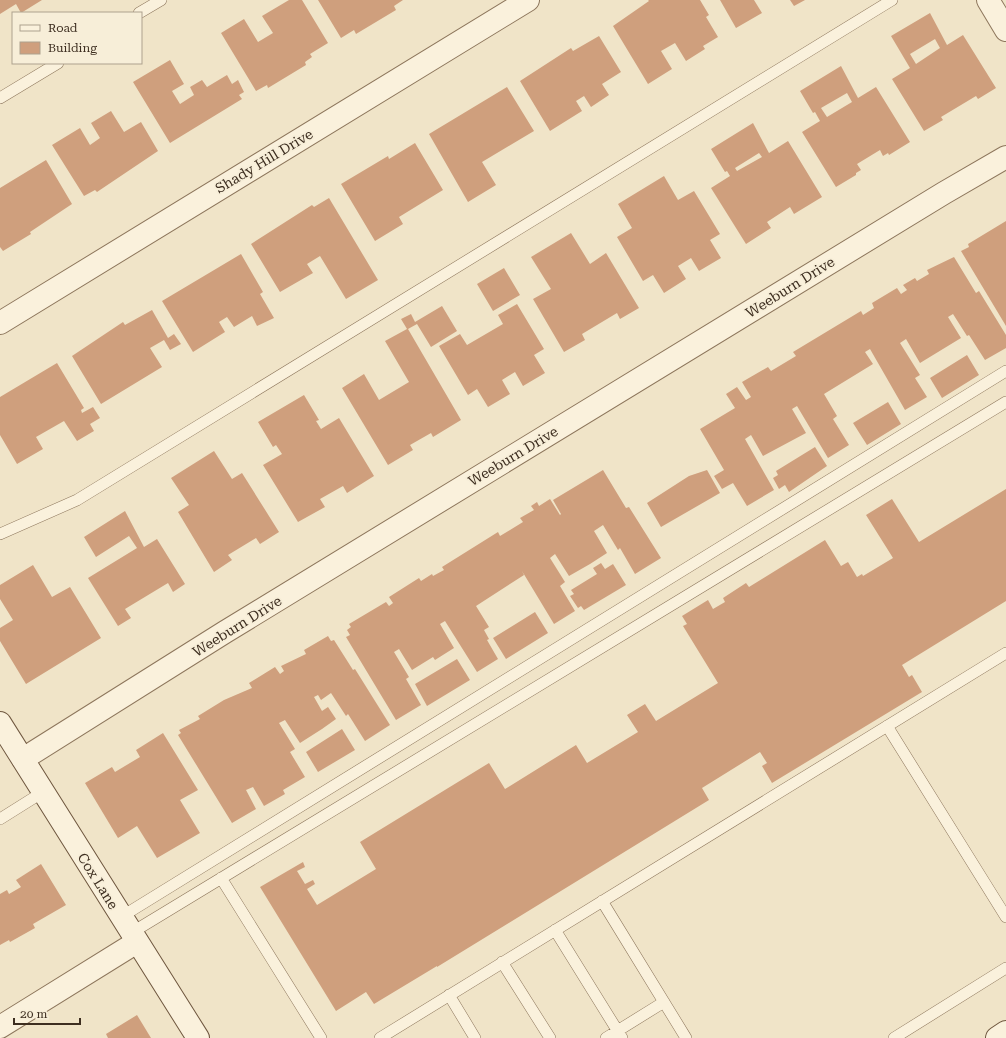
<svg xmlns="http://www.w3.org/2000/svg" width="1006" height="1038" viewBox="0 0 1006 1038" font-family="'Roboto Serif',serif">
	<rect width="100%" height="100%" fill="#f0e4c8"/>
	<!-- building -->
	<path fill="#cf9f7d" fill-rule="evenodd" d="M0,0H42L21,13L16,4L0,14Z
		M289,0H302L328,43L310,54L312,57L305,62L306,65L268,88L267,85L256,91L221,33L244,19L258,42L273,33L262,16Z
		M318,0H403L394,6L396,10L356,34L354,30L341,38Z
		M648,0H700L709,15L706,17L718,37L703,46L705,49L686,61L675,43L661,51L672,69L648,84L613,26L649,1Z
		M720,0H754L762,13L736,28Z
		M790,0H805L794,6Z
		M930,13L947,45L963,35L996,88L978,99L976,96L941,117L943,120L924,131L892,79L910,68L891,36ZM935,39L940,48L916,64L910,54Z
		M599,36L621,72L602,84L609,95L591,107L584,96L576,101L582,111L550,131L520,81L571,48L573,51Z
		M170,60L184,84L172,91L180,104L194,95L190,87L202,80L207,87L227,75L232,84L238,80L244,92L239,95L242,99L170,143L133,82Z
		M841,66L858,98L876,87L910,142L889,155L888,153L883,156L880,150L857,164L861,170L856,173V175L836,187L802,132L820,121L815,112L813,113L800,91ZM847,93L852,102L827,117L821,108Z
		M507,87L534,131L482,162L496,185L468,202L429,134Z
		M111,111L124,132L141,122L158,151L97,192L95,190L84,196L52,145L80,128L90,145L100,138L91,123Z
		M753,123L769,153L788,141L822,197L794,214L790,207L767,222L771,228L746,244L711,188L730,176L727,171L725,172L711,149ZM759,153L762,157L737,171L735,168Z
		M415,143L443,190L399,217L403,224L375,241L341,184L388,156L389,159Z
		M46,160L72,204L30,232L31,234L3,251L0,247V188Z
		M664,176L678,200L694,191L720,234L710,240L721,258L699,271L691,258L678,266L686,279L664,293L653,275L643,281L617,237L632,228L618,204Z
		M329,198L378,280L346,299L320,256L307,264L313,273L280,292L251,244L312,205L314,207Z
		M1006,221V326L961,251L969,247L968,244Z
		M571,233L590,264L606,253L639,308L620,319L617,313L582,334L585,340L564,352L533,299L551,289L531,257Z
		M241,254L263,292L260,294L274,318L257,326L252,316L234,327L227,317L219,322L225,332L193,352L162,301Z
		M954,257L976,293L979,291L1006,335V348L985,360L969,335L967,336L953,314L948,317L961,338L920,363L906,339L900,343L920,375L915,378L927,397L905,410L870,349L865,352L873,364L824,394L837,416L833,419L849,445L828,458L797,406L792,409L806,433L763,456L751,435L745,439L774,490L747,506L733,483L722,489L714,476L724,470L700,429L735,408L726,394L737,387L746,400L751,397L742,382L768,367L771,371L796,356L793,352L861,311L863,315L874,308L872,303L897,288L901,294L907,290L903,285L915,278L917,281L929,274L927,270Z
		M504,268L520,295L493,311L477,284Z
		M517,304L544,349L534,355L545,373L523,386L515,372L502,380L510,394L488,407L477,389L468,395L439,346L460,334L467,345L503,324L498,315Z
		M442,306L457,331L431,347L417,324L408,329L461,420L433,437L431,433L410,445L413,450L388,465L342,388L364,374L379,400L409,382L385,341L407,329L401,319L411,314L415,322Z
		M152,310L168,338L174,334L181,344L170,350L164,340L150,348L162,367L101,404L72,356L123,322L125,325Z
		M967,355L979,375L942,398L930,378Z
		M57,363L84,408L81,410L82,413L93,407L100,418L90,424L94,431L77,441L64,421L36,437L43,449L17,464L0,435V397Z
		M304,395L319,420L316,421L321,429L339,418L374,476L347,493L343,486L320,499L325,507L298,522L263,465L282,454L276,445L273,447L258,422Z
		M888,402L901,424L867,445L853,423Z
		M815,447L827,466L789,492L785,485L779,489L773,478L778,475L776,471Z
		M214,451L232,479L242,473L279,532L260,544L256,538L228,555L232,560L214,572L178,512L189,505L171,478Z
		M603,470L626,508L629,507L661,558L635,574L620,548L618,550L603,525L594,531L607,553L590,564L569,576L555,554L550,558L565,582L560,586L575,611L554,624L522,571L524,575L476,606L489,627L484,630L489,639L487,640L498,659L477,672L445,621L440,624L454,648L435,660L433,657L412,670L399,649L394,652L409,677L406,679L421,705L396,720L346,637L350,635L347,630L351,627L349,624L386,602L389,606L393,603L389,597L419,578L421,581L432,574L433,576L444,570L442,567L498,532L500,536L523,522L520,518L534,510L531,506L537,502L539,506L550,499L560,515L561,514L553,500Z
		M707,470L720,493L661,527L647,503L689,476Z
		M1006,489V601L902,665L909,677L912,675L922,692L772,783L762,766L767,763L760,752L702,788L709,800L437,967V966L374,1004L366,992L336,1011L260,887L303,862L305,867L297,871L305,884L313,880L315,884L307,889L317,905L376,869L360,842L489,763L505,789L576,745L587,763L638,732L627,715L645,704L656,721L718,683L683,626L687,624L682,616L708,600L713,609L725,602L723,598L746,583L749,587L825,540L841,566L848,562L857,577L862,574L863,576L893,558L866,515L892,499L919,542Z
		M125,511L144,547L157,539L185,584L173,592L168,583L125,609L131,618L118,626L88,578L137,548L129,536L96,557L84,537Z
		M601,563L605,569L613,564L626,585L584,610L581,606L578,608L570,596L574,594L571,590L597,574L593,568Z
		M33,565L52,597L70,587L101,638L26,684L0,641V628L13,620L0,599V585Z
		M535,612L548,633L506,659L493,638Z
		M328,636L331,641L334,640L353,670L355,669L390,725L365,741L348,714L346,716L331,693L321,700L318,695L314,697L322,711L328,707L336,719L322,729L300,743L285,720L279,723L295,749L290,752L305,777L283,790L285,794L264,806L253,787L246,790L256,809L232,823L178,735L181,733L179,730L200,719L198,716L224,700L252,688L249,683L275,667L280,674L284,671L281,666L306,654L304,650Z
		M457,659L470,680L427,706L415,684Z
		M342,729L355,750L318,772L306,752Z
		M163,733L198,790L180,800L200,833L157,858L137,826L118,838L85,783L112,767L115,772L140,757L136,750Z
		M41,864L66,905L33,924L35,928L10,942L9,940L0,945V894L7,890L9,894L21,887L16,880Z
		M137,1015L151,1038H108L106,1034Z"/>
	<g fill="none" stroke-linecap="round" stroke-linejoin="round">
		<defs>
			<path id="lane" d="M139,13L161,0
				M0,98L58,63
				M0,534L77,500L892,0
				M887,726L1006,917
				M0,819L43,792
				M221,878L321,1038
				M602,901L686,1038
				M121,917L1006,371
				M555,930L622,1038
				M131,933L1006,402
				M502,962L550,1038
				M449,995L475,1038
				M380,1038L1006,653
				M606,1038L664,1002
				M894,1038L1006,968"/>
			<path id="street" d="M988,0L1006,30
				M0,323L528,0
				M23,759L225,632L944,193L1006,157
				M0,1027L137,942"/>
			<path id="secondary" d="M0,723L198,1038
				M997,1038L1006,1032"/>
		</defs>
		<!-- lane casing -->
		<use href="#lane" stroke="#8d765c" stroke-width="12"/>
		<!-- street casing -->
		<use href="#street" stroke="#8d765c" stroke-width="24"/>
		<!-- secondary casing -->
		<use href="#secondary" stroke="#6f573f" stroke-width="24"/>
		<!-- lane -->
		<use href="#lane" stroke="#faf1dc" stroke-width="11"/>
		<!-- street -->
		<use href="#street" stroke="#faf1dc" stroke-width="22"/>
		<!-- secondary -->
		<use href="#secondary" stroke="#faf1dc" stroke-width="22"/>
	</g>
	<g text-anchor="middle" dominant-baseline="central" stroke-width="3.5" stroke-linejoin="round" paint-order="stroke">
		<!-- street labels -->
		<g font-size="14" fill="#3d2e20" stroke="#f7eed8">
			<text transform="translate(264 161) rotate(-31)">Shady Hill Drive</text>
			<text transform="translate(790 287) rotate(-32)">Weeburn Drive</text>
			<text transform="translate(513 456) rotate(-31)">Weeburn Drive</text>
			<text transform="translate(237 626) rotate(-32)">Weeburn Drive</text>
			<text transform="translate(98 881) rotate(58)">Cox Lane</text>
		</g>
	</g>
	<!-- legend -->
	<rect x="12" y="12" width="130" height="52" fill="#f7eed8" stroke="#ada18e"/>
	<rect x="20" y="25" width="20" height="6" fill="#faf1dc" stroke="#ada18e"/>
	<text x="48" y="32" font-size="12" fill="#3d2e20">Road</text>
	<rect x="20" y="42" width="20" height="12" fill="#cf9f7d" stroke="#ada18e"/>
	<text x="48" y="52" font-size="12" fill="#3d2e20">Building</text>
	<!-- scale -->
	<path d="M14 1018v6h66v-6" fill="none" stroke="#3d2e20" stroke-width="2"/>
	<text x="20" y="1018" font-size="12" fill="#3d2e20" stroke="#f7eed8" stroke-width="3" paint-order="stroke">20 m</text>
</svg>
